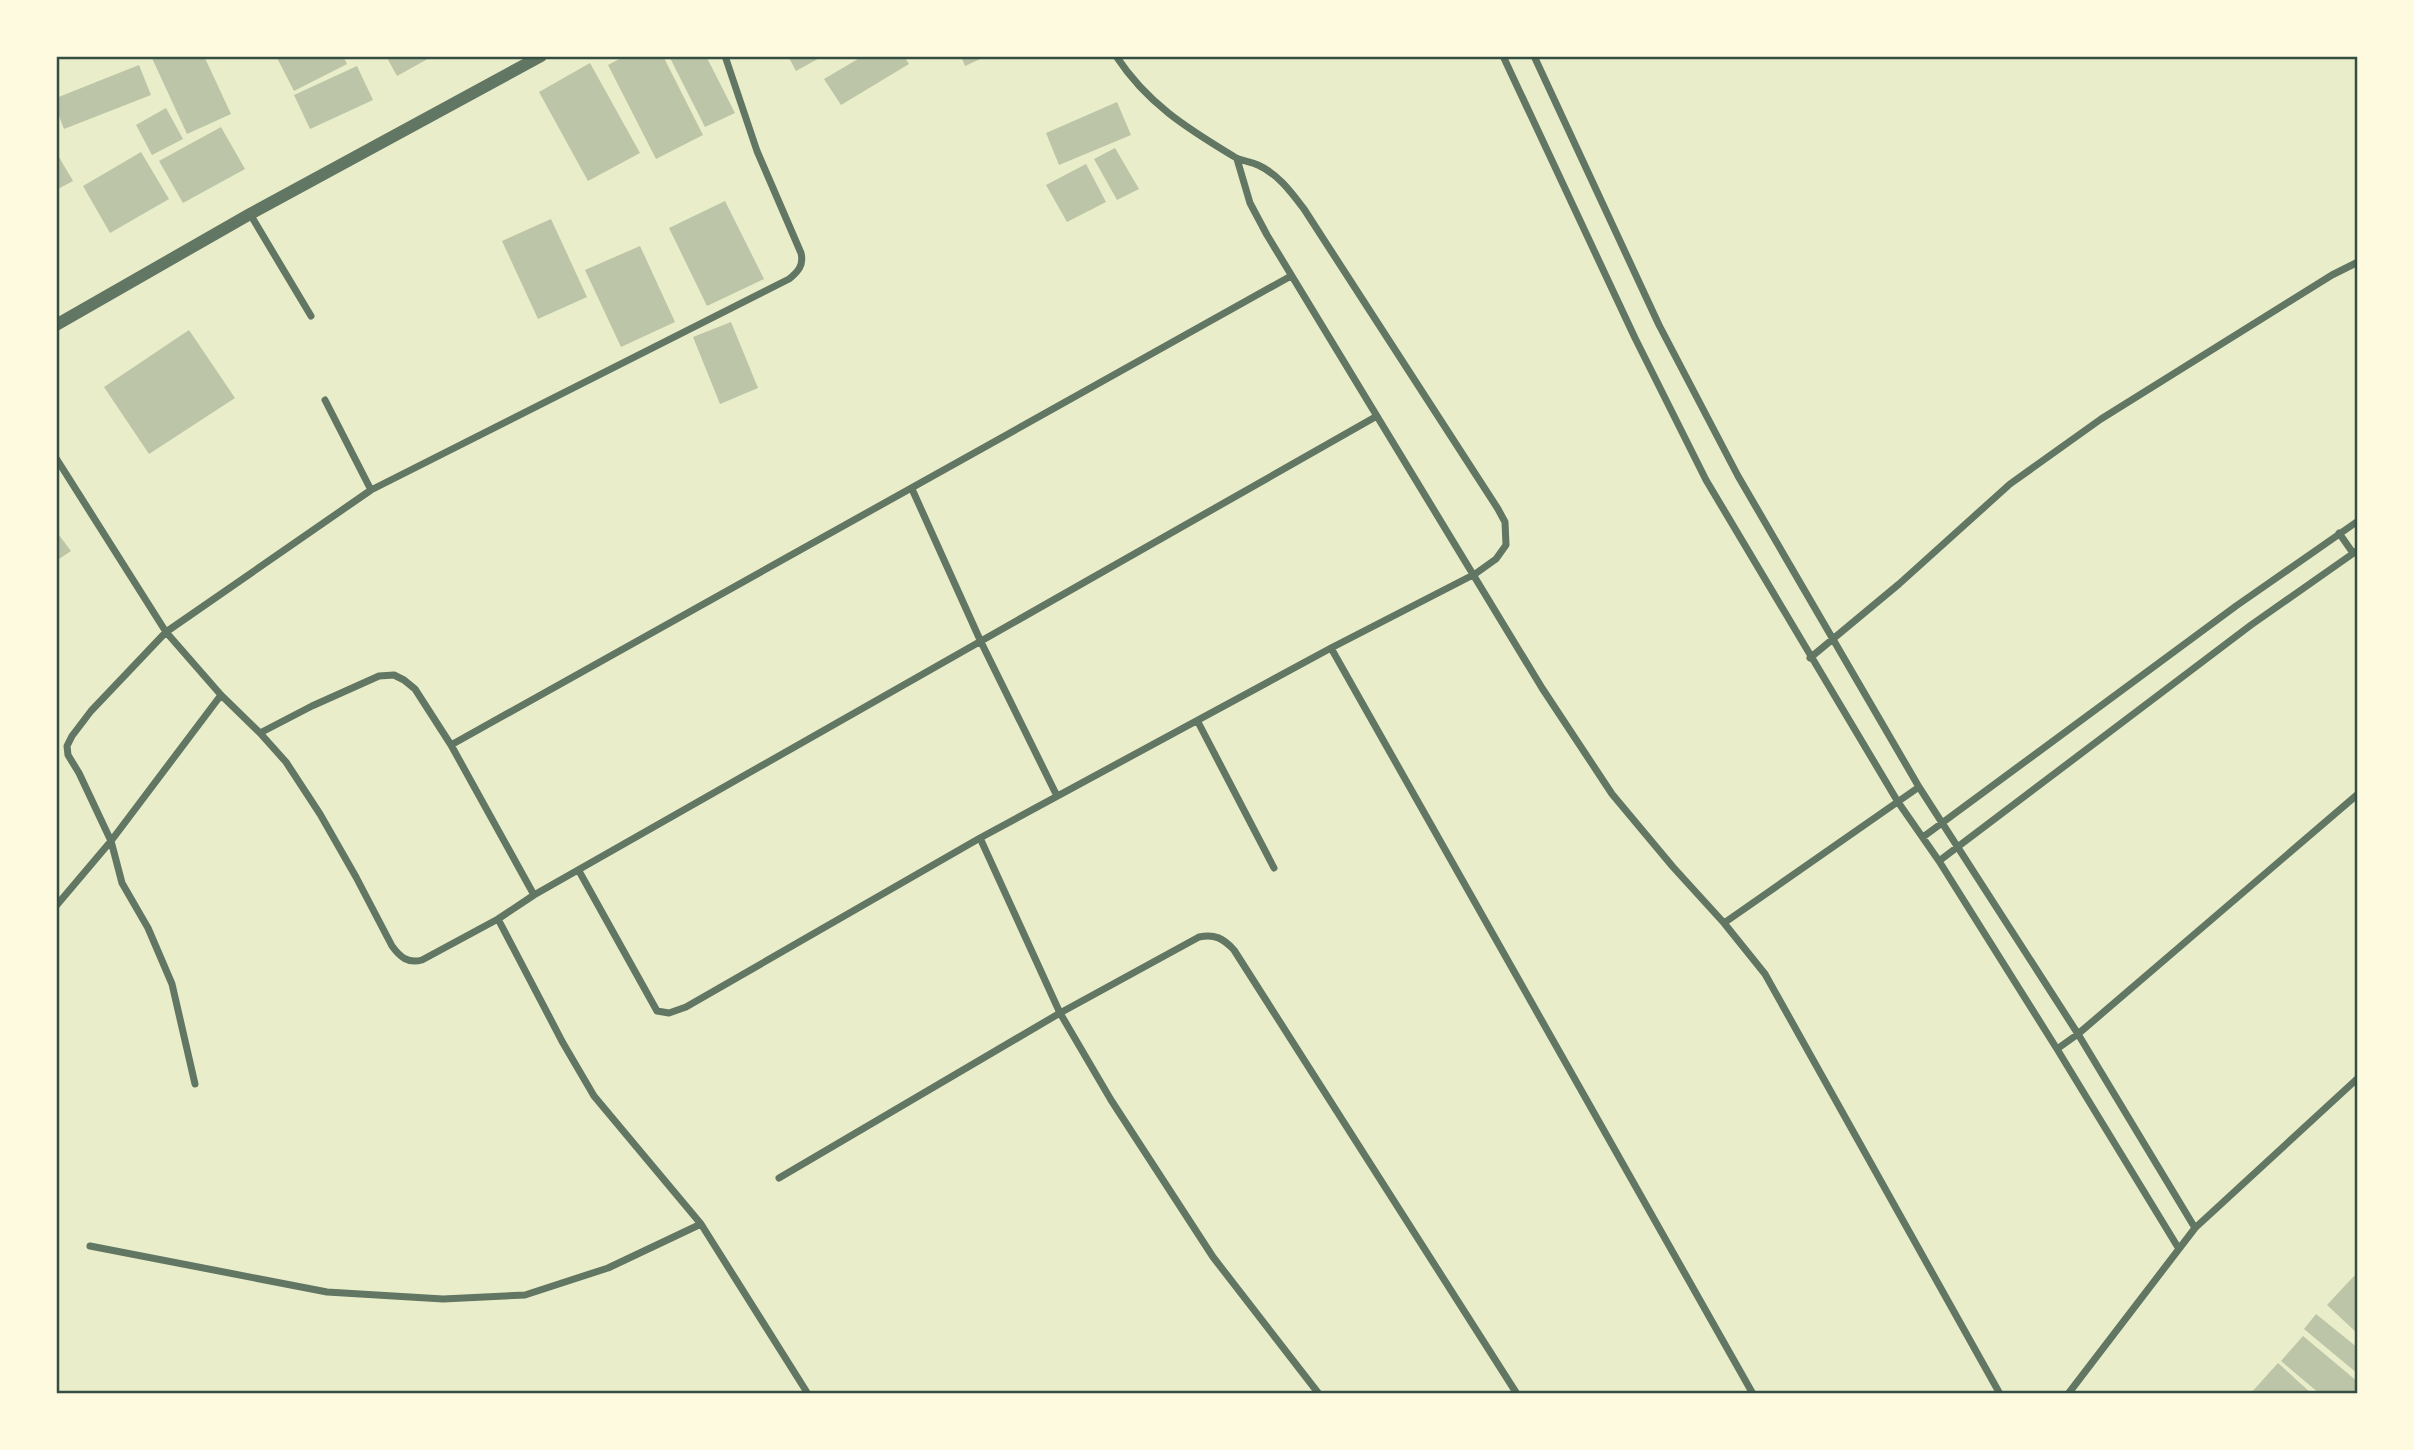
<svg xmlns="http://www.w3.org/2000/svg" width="2414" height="1450" viewBox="0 0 2414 1450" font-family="Jost,sans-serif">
	<rect width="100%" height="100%" fill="#e9edc9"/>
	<!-- building -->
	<path fill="#bcc5a7" d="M151,56H204L231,114L187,134Z
		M276,56H343L347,64L294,91Z
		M386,56H433L397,76Z
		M625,56H663L703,135L656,159L608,65Z
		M669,56H706L735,113L705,127Z
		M788,56H823L796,71Z
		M863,56H904L909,64L841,105L824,79Z
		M961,56H987L965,66Z
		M590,63L640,153L588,181L539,92Z
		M139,65L151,95L64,129L56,108V98Z
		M357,66L373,100L310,129L294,95Z
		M1117,102L1131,135L1059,165L1046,133Z
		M166,108L183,139L152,155L136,125Z
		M221,127L245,169L183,203L159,161Z
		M1115,148L1139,189L1117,200L1094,159Z
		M141,152L169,199L110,233L83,186Z
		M59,157L73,181L56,190V159Z
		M1086,164L1106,202L1067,222L1046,185Z
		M725,201L764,279L707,306L669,228Z
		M551,219L587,297L538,319L502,241Z
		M640,246L675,322L621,347L585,270Z
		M731,322L758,388L720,404L693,337Z
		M189,330L235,398L149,454L104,387Z
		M56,531L71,551L56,561Z
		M2354,1276L2358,1279V1334L2327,1305Z
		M2316,1314L2358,1348V1374L2304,1329Z
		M2303,1336L2358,1382V1394H2320L2281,1361Z
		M2278,1363L2312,1394H2250Z"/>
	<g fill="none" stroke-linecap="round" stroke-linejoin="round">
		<!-- minor -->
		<path stroke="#617663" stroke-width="7" d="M1503,56L1635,338L1706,480L1898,802L1939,861L2057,1049L2179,1249
			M1534,56L1659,325L1738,476L1919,787L2078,1034L2195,1228
			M1237,159L1250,203L1267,235L1542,688L1612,794L1673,867L1724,923L1765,974L2000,1394
			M250,214L311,316
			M325,400L371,490
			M56,458L166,632L221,695L260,733L286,762L320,814L356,877L392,946C400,957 408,964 422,960L498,919L534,895L1377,416
			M912,489L981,642L1057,796
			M2339,533L2353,553
			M1331,648L1753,1394
			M1810,658L1899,584L2010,484L2101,419L2332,275L2358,262
			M1198,722L1274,868
			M260,733L312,706L379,676L394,675L404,680L415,689L451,745L534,895
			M451,745L1291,276
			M1923,837L2236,606L2358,521
			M980,838L1060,1013L1111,1100L1213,1257L1319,1394
			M1939,861L2251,625L2358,550
			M579,871L657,1011L669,1013L686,1007L980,838L1331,648L1475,574L1496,559L1506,545L1505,522L1498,509L1304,209C1291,192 1278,174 1258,165C1250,161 1240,161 1233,156C1185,127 1147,103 1116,56
			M56,906L111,841L221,695
			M498,919L563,1043L594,1096L701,1224L808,1394
			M1724,923L1919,787
			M2057,1049L2078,1034L2358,794
			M195,1084L172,984L148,928L122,883L111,841L79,773L68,755L67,746L72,736L91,711L166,632L371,490L789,279C798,272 804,265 801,253L757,151L725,56
			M779,1178L1060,1013L1199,937C1215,934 1223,938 1234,950L1517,1394
			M90,1246L327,1292L443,1299L525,1295L608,1268L701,1224
			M2068,1394L2195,1228L2358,1078"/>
		<!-- tertiary -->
		<path stroke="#617663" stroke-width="12" d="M56,325L250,214L541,56"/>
	</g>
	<!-- border -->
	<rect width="2414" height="1450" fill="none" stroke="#fefae0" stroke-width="116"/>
	<rect x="58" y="58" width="2298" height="1334" fill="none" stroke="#344e41" stroke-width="2.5"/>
</svg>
